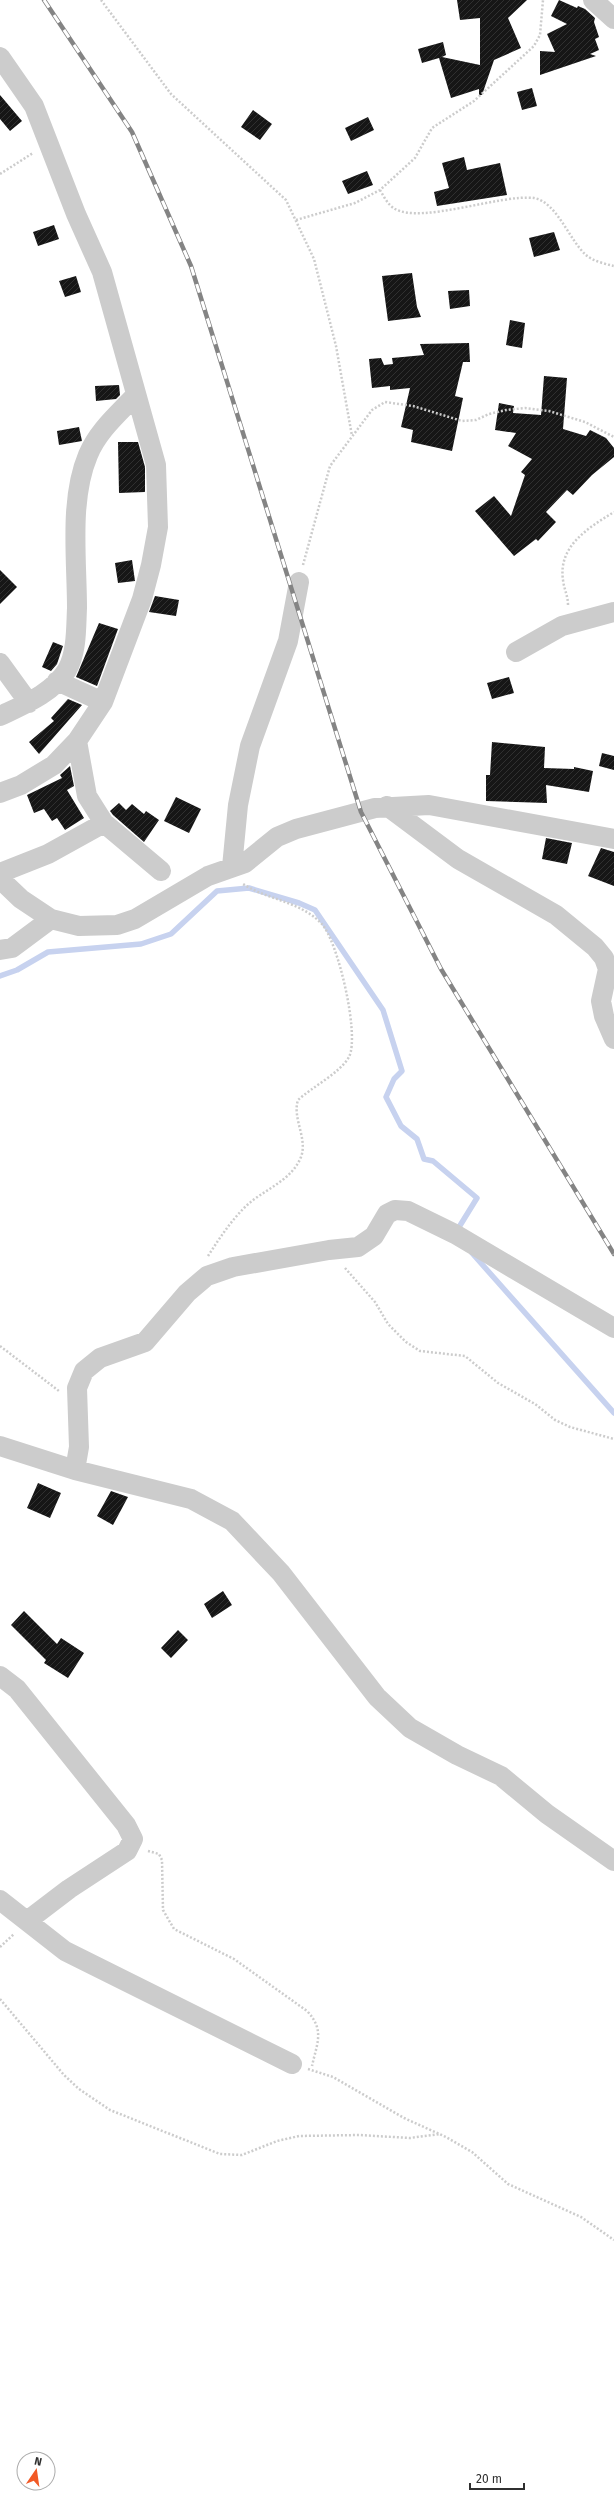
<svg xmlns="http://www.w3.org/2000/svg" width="614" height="2507" viewBox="0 0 614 2507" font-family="'Fira Sans',sans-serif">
	<defs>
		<pattern id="building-hatch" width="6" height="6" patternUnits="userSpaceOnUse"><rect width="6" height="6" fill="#161616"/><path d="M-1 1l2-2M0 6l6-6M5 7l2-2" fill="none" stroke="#303030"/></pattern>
	</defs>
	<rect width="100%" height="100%" fill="#fff"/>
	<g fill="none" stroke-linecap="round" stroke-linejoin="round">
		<!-- stream -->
		<path stroke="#c7d2ef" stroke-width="5.5" d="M0,976L17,970L48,952L141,944L171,934L217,891L249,888L299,903L315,910L383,1010L402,1071L394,1079L386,1097L401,1126L417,1139L424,1159L433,1161L477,1198L456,1232
			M472,1253L614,1413"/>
	</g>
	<!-- building -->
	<path fill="url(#building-hatch)" d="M457,0H527L508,18L521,48L494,60L482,95H479V89L451,98L439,58L422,63L418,49L443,42L446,55L442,57L480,65V18L460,20Z
		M559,0L577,8L578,6L585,9L595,18L594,22L599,37L595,39L599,50L590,54L596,56L540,75V51L555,52L547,34L567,24L551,16Z
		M532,88L537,106L522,110L517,92Z
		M0,95L22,121L10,131L0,119Z
		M253,110L272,124L260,140L241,127Z
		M368,117L374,130L351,141L345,128Z
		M464,157L467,170L500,163L507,195L437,206L434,192L449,188L442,163Z
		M367,171L373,185L348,194L342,181Z
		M54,225L59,239L38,246L33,232Z
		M554,232L560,250L534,257L529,238Z
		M412,273L417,307L421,317L388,321L382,276Z
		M76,276L81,292L65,297L59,281Z
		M469,290L470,306L450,309L448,291Z
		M510,320L525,323L522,348L506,345Z
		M469,343L470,362H463L455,396L463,398L452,451L411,442L413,430L401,427L410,388L390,390V386L372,388L369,359L381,358L384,365L393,364L392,358L424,355L420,344Z
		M544,376L567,378L563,429L586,436L590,430L606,438L614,448V457L592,475L573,495L567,490L546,512L556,522L538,541L536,539L514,556L475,511L494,496L511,516L525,475L521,472L532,459L508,446L516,433L495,430L499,403L514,406L513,413L541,415Z
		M119,385L120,395L116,399L96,401L95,386Z
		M79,427L82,441L59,445L57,431Z
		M118,442H138L145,467V492L119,493Z
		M132,560L135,581L118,583L115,563Z
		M0,570L17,587L0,604Z
		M155,596L179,600L176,616L149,612Z
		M99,623L118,629L97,686L76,677Z
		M53,642L63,646L57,664L51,671L42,667Z
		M509,677L514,693L492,699L487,683Z
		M68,699L82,705L39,754L29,742L54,721L51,718Z
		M492,742L545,747L544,768L574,769V767L593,771L589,792L546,785L547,803L486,801V775H490Z
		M602,753L614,756V770L599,766Z
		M70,766L74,786L67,790L84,818L65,830L57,818L52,821L44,809L34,813L27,795L62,778L60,775Z
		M176,797L201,809L189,833L164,821Z
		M119,803L126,810L132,804L144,814L146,811L159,820L144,842L113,815L110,811Z
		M546,838L572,843L567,864L542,859Z
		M601,848L614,852V886L588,876Z
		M38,1483L61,1493L50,1518L27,1508Z
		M111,1491L128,1497L113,1525L97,1516Z
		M223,1591L232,1605L212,1618L204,1604Z
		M24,1611L57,1644L61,1638L84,1653L68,1678L44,1663L46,1660L11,1625Z
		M178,1630L188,1640L171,1658L161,1648Z"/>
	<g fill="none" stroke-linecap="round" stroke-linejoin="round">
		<!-- path -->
		<path stroke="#ccc" stroke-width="2.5" stroke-dasharray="2 2" stroke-linecap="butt" d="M101,0L171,94L286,200L314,259L336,346L352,436
			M0,174L33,153
			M380,190C384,197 388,205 395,209C422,224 501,194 534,198C557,202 569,240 586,255C593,261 605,264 614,266
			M296,220L355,203L380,190L415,158L432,128L474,101L534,46L540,35L543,0
			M303,565L330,466L372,410L385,402L413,406L462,421L476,420L489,414L506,410L525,408L549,411L585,422L614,437
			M568,605C568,596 564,589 563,580C558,546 588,528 614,512
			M208,1256C219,1239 230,1222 245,1207C262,1190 291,1182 301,1157C308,1139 292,1118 298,1100C312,1087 340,1073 349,1057C360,1036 338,940 321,923C299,901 268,900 243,884
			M345,1268L375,1302L388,1324L406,1342L420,1351L465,1356L498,1383L535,1404L555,1420L570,1427L614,1439
			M0,1346L59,1391
			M148,1851L159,1854L162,1860L163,1910L174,1929L234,1959L307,2011C325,2030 317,2043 312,2066
			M0,1947L14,1934
			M0,1999L64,2075L79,2089L110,2110L220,2154L242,2155L277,2141L299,2136L359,2135L410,2138L440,2134
			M308,2069L333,2077L404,2118L446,2137L472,2152L508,2184L581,2217L614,2240"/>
		<!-- minor -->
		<path stroke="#ccc" stroke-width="20" d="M593,0L614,19
			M0,57L34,106L76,214L102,272L156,465L158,527L151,565L142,599L103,702L77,741L54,765L21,785L0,793
			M516,652L562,626L614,612
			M0,663L29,703
			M57,681L103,702
			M0,716C23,705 53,693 67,670C77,652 76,628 77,608C77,560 69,500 88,455C98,431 117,415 135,396
			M77,741L87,796L104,823L161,871
			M387,806L458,859L556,915L595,947L604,958L608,969L601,1001L604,1016L614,1039
			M232,867L238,805L250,746L288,641L299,582
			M0,873L48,854L104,823
			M0,879L21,899L51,919L79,926L117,925L135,919L208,876L245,863L277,837L296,829L375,808L429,805L614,839
			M0,950L12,948L51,919
			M0,1446L75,1470L191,1499L232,1521L281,1573L377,1697L410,1728L457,1755L501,1776L547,1814L614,1861
			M75,1470L79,1447L77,1388L84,1371L100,1358L145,1342L187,1293L207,1276L233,1267L329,1250L358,1247L374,1236L387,1214L395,1210L408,1211L455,1234L614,1328
			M0,1676L17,1689L126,1825L133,1839L127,1851L69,1889L27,1921
			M0,1900L65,1951L292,2064"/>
		<defs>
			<path id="rail" d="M44,0L132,132L191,266L361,812L441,969L614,1254"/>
		</defs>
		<!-- rail casing -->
		<use href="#rail" stroke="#848484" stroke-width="4.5"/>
		<!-- rail -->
		<use href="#rail" stroke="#fff" stroke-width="3" stroke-dasharray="9" stroke-linecap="butt"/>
	</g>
	<!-- north arrow -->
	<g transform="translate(36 2471) rotate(13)"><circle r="19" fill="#ffffff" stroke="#acacac"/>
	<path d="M0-3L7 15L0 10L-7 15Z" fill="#f25a26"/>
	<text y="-6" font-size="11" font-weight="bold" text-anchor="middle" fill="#2f2f2f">N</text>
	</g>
	<!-- scale -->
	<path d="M470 2483v6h54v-6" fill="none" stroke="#2f2f2f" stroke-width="2"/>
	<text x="476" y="2483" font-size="12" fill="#2f2f2f" stroke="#ffffff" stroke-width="3" paint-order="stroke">20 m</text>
</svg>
